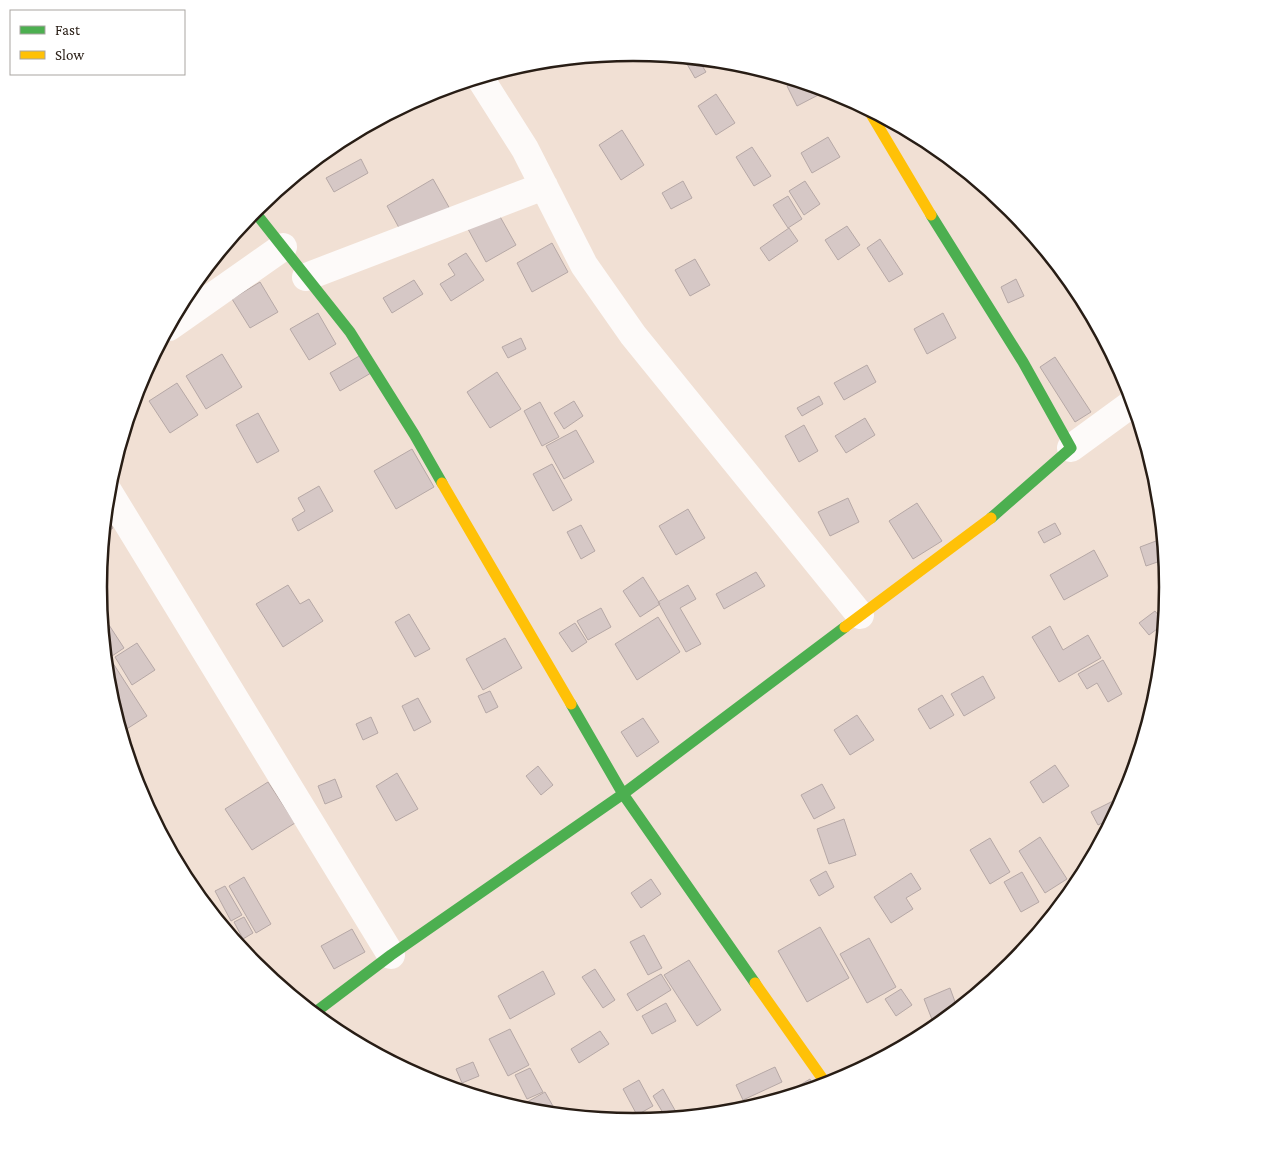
<svg xmlns="http://www.w3.org/2000/svg" width="1267" height="1175" viewBox="0 0 1267 1175" font-family="'Crimson Pro',serif">
	<rect width="100%" height="100%" fill="#f1e0d4"/>
	<!-- building -->
	<path fill="#d6c8c6" stroke="#b6a8a6" d="M588,57L572,65L568,59Z
		M683,57L698,59L706,72L695,78Z
		M797,81L822,88L824,92L797,106L787,86Z
		M445,88L407,110L405,106L429,93Z
		M716,94L735,123L716,135L698,106Z
		M622,130L644,165L621,180L599,145Z
		M828,137L840,157L812,173L801,153Z
		M752,147L771,176L754,186L736,157Z
		M361,159L368,173L334,192L326,178Z
		M433,179L450,209L403,235L387,206Z
		M683,181L692,198L671,209L662,193Z
		M805,181L820,204L804,215L789,191Z
		M788,196L802,219L788,228L773,205Z
		M498,213L516,245L486,262L468,229Z
		M847,226L860,245L838,260L825,240Z
		M789,228L798,241L769,261L760,248Z
		M880,239L903,274L889,282L867,248Z
		M552,243L568,272L532,292L517,263Z
		M466,253L484,280L451,301L440,284L455,275L448,264Z
		M695,259L710,285L690,296L675,270Z
		M1016,279L1024,296L1008,303L1001,287Z
		M414,280L423,294L392,313L383,298Z
		M260,282L278,312L250,328L232,299Z
		M318,313L336,344L309,360L290,329Z
		M943,313L956,338L927,354L914,329Z
		M521,338L526,349L508,358L502,347Z
		M222,354L242,387L206,409L186,376Z
		M361,355L371,373L340,391L330,373Z
		M1055,357L1091,412L1075,422L1040,367Z
		M867,365L876,382L844,400L834,383Z
		M497,372L521,409L490,428L467,392Z
		M177,383L198,415L170,433L149,401Z
		M819,396L823,404L802,416L797,408Z
		M574,401L583,416L564,429L554,413Z
		M540,402L559,437L542,446L524,411Z
		M258,413L279,451L257,463L236,425Z
		M865,418L875,435L846,453L835,436Z
		M804,425L818,451L799,462L785,436Z
		M576,430L594,462L564,479L546,446Z
		M412,449L434,487L396,509L374,471Z
		M552,464L572,500L553,511L533,474Z
		M319,486L333,511L298,531L292,519L305,511L298,498Z
		M848,498L859,522L830,536L818,512Z
		M917,503L942,541L913,559L889,521Z
		M688,509L705,538L676,555L659,526Z
		M106,516L113,528L104,534Z
		M1055,523L1061,534L1044,543L1038,532Z
		M581,525L595,551L581,559L567,532Z
		M1164,538L1166,559L1146,566L1140,547Z
		M1094,550L1108,576L1064,600L1050,575Z
		M756,572L765,586L724,609L716,594Z
		M643,577L660,604L640,617L623,591Z
		M288,585L300,604L309,599L323,621L283,647L256,604Z
		M688,585L696,599L680,608L701,644L686,652L658,602Z
		M601,608L611,627L588,640L577,621Z
		M1155,611L1165,623L1149,635L1139,623Z
		M409,614L430,649L415,657L395,622Z
		M658,617L680,652L637,680L615,644Z
		M575,623L587,642L572,652L559,633Z
		M109,625L124,648L112,656L104,644L103,629Z
		M1050,626L1063,650L1088,635L1101,658L1059,682L1032,637Z
		M505,638L522,668L483,690L466,659Z
		M137,643L155,670L132,685L115,657Z
		M109,657L147,716L122,732L120,727L109,692L106,659Z
		M1103,660L1122,694L1108,702L1097,683L1087,689L1078,674Z
		M983,676L995,698L964,716L951,694Z
		M490,691L498,707L486,713L478,696Z
		M942,695L954,715L930,729L918,709Z
		M418,698L431,722L414,731L402,706Z
		M857,715L874,740L850,755L834,730Z
		M371,717L378,733L363,740L356,724Z
		M643,718L659,742L637,757L621,732Z
		M1055,765L1069,786L1043,803L1030,782Z
		M538,766L553,785L541,795L526,776Z
		M397,773L418,809L396,821L376,786Z
		M335,779L342,797L325,804L318,786Z
		M268,782L295,823L252,850L225,809Z
		M822,784L835,808L814,819L801,795Z
		M1113,801L1118,810L1115,817L1098,825L1091,812Z
		M844,819L856,855L829,864L817,829Z
		M1040,837L1067,879L1045,893L1019,851Z
		M990,838L1010,872L990,884L970,850Z
		M826,871L834,887L819,896L810,880Z
		M1022,872L1039,902L1021,912L1004,882Z
		M911,873L921,889L906,898L913,909L891,923L874,897Z
		M244,877L271,924L256,933L229,886Z
		M651,879L661,894L641,908L631,893Z
		M225,886L242,915L231,921L215,891Z
		M244,917L253,933L243,939L234,922Z
		M820,927L849,978L807,1002L778,951Z
		M352,929L365,952L334,969L321,946Z
		M644,935L662,968L648,975L630,942Z
		M869,938L896,987L867,1003L840,954Z
		M245,942L258,961L254,964L239,946Z
		M689,960L721,1010L697,1026L664,975Z
		M595,969L615,1000L603,1008L582,977Z
		M543,971L555,994L510,1019L498,996Z
		M661,974L671,990L637,1011L627,994Z
		M950,988L958,1010L935,1027L924,999Z
		M901,989L912,1005L896,1016L885,999Z
		M666,1003L676,1021L652,1034L642,1016Z
		M510,1029L529,1065L508,1076L489,1039Z
		M600,1031L609,1044L579,1063L571,1049Z
		M473,1062L479,1076L462,1083L456,1069Z
		M775,1067L782,1082L743,1100L736,1085Z
		M530,1068L543,1092L527,1099L515,1075Z
		M810,1079L815,1089L793,1096L790,1091Z
		M639,1080L653,1106L637,1115L623,1089Z
		M663,1089L676,1112L666,1118L653,1096Z
		M545,1092L558,1115L522,1110L520,1106Z
		M660,1115L663,1120L650,1121Z"/>
	<g fill="none" stroke-linecap="round" stroke-linejoin="round">
		<!-- street -->
		<path stroke="#fdfaf9" stroke-width="28" d="M480,78L525,149L584,265L633,335L860,615
			M306,277L544,186
			M169,327L283,247
			M1071,448L1134,402
			M108,491L391,955"/>
		<!-- fast -->
		<path stroke="#4caf50" stroke-width="11" d="M254,211L350,332L414,434L442,483
			M931,215L1023,362L1071,448L991,518
			M571,704L623,794L755,983
			M313,1014L391,955L623,794L845,627"/>
		<!-- slow -->
		<path stroke="#ffc107" stroke-width="11" d="M868,109L931,215
			M442,483L571,704
			M845,627L991,518
			M755,983L827,1085"/>
	</g>
	<!-- crop -->
	<path d="M0 0H1267V1175H0ZM107 587a526 526 0 1 1 1052 0a526 526 0 1 1-1052 0Z" fill="#fff" fill-rule="evenodd"/>
	<path fill="none" stroke="#281d15" stroke-width="2.5" d="M107 587a526 526 0 1 1 1052 0a526 526 0 1 1-1052 0Z"/>
	<!-- legend -->
	<rect x="10" y="10" width="175" height="65" fill="#ffffff" stroke="#a9a5a1"/>
	<rect x="20" y="26" width="25" height="8" fill="#4caf50" stroke="#a9a5a1"/>
	<text x="55" y="35" font-size="15" fill="#281d15">Fast</text>
	<rect x="20" y="51" width="25" height="8" fill="#ffc107" stroke="#a9a5a1"/>
	<text x="55" y="60" font-size="15" fill="#281d15">Slow</text>
</svg>
